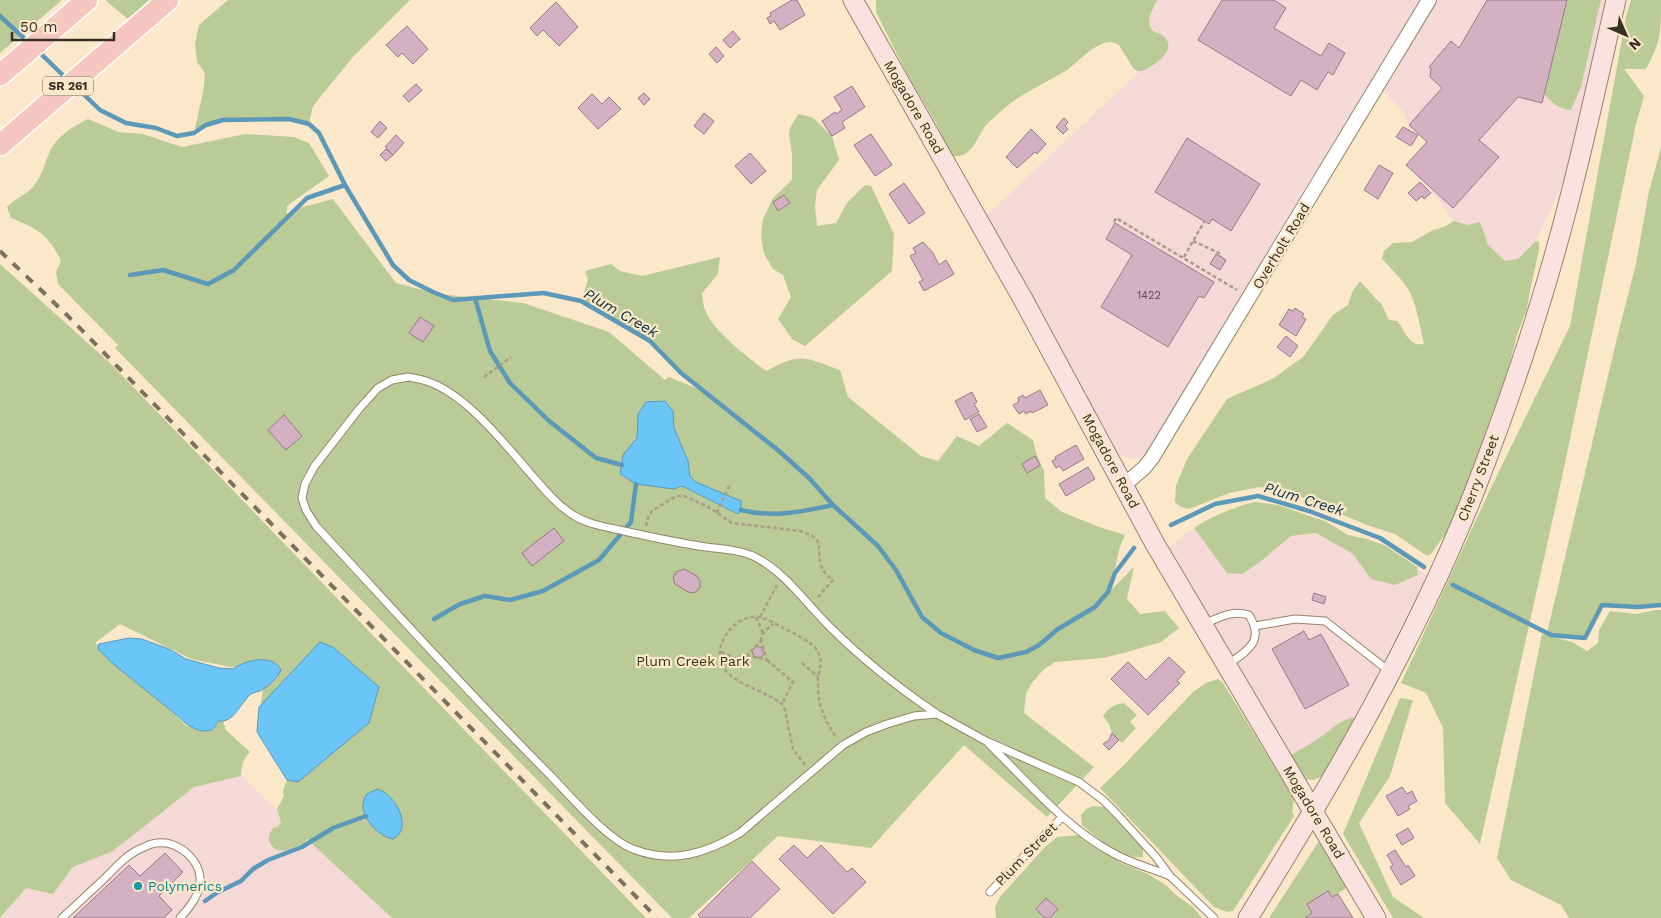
<svg xmlns="http://www.w3.org/2000/svg" width="1661" height="918" viewBox="0 0 1661 918" font-family="'Work Sans',sans-serif">
	<rect width="100%" height="100%" fill="#fbe7c9"/>
	<!-- industrial -->
	<path fill="#f4d9d7" d="M1157,0H1425L1174,422L1145,455L1132,459L1114,453L986,216L1140,71L1155,64L1158,32L1151,29L1149,26L1150,18Z
		M1437,0H1611L1574,159L1536,241L1518,259L1505,261L1488,245L1481,224L1479,222L1468,225L1454,221L1435,195L1406,165L1427,141L1409,125L1404,113L1384,92Z
		M1194,528L1209,548L1260,562L1291,536L1316,533L1353,554L1371,579L1418,575L1417,567L1428,577L1400,639L1323,776L1314,780L1297,771L1291,755L1262,713L1165,550Z
		M241,776L392,918H1L26,888L53,894L73,867L113,851L194,787Z"/>
	<!-- green -->
	<path fill="#bacb98" d="M0,0H62L0,53Z
		M107,0H151L128,19L106,1Z
		M228,0H410L353,57L313,106L309,124L289,119L223,120L206,125L194,133L204,87L205,73L197,62L195,44L199,25Z
		M876,0H1157C1154,7 1147,19 1150,26C1151,32 1158,32 1162,35C1179,47 1158,63 1147,69C1141,72 1137,72 1133,68L1119,45C1114,42 1110,41 1104,43C1090,48 1079,61 1067,70C1054,78 1040,85 1026,93C1012,101 999,112 987,124C977,135 973,159 953,156L948,149L936,123L907,74L876,12Z
		M1567,0H1601L1581,87L1571,110C1558,109 1553,103 1544,94Z
		M1631,0H1661C1661,31 1661,42 1646,69H1624L1644,96L1636,124L1558,496L1480,844L1445,803L1443,728L1426,693L1401,683L1488,494L1570,326L1626,17Z
		M798,114L812,117L832,136L839,160L817,190L815,206L817,226L836,223L847,203L865,185L871,186L894,234L892,271L805,346L792,339L778,319L791,297L783,275L773,269L764,254L761,237L763,219L773,198L792,180V154L789,134L790,128Z
		M88,119L118,132L143,134L182,147L245,134L294,137L309,143L329,176L287,206V218L299,208L333,199L396,283L438,294L523,303L609,332L665,380L669,377L703,391L681,373L650,341L581,301L588,280L585,271L611,264L620,271L642,276L720,257L718,274L702,293C703,299 703,307 706,312C714,332 749,358 766,371C802,352 803,357 840,370L848,397L921,456L938,461L957,436L979,446L1007,423L1033,440L1036,453L1044,471L1045,498L1062,512L1099,527L1125,535C1122,542 1119,548 1118,555C1114,571 1113,585 1103,598L1134,567L1127,599L1140,614L1165,611L1179,628L1161,642L1124,653L1102,658L1055,662L1043,670L1031,684L1026,694L1024,713L1094,767L1047,817L964,745L871,848L778,836L689,918H672L115,348L118,345L58,284L56,272L61,261C48,234 38,229 11,218L7,207C15,199 25,195 32,188C42,176 43,169 48,156C54,138 72,127 88,119Z
		M1661,147V605L1638,607L1602,605L1585,638L1551,635L1547,633L1617,338L1636,264L1648,196Z
		M1454,221L1468,225L1479,222L1481,224L1488,245L1505,261L1518,259L1536,241L1539,242V250L1531,286L1527,308L1516,338L1508,372L1491,418L1471,478L1446,536L1443,537L1431,554L1427,556L1395,534L1367,525L1292,493L1259,487L1229,493L1189,509L1181,507L1175,502L1176,486L1187,459L1227,399L1274,378L1303,357L1333,315L1348,305L1352,292L1360,281L1378,301L1381,303L1389,320L1397,321C1405,329 1408,347 1424,344C1420,328 1418,312 1412,297C1407,283 1392,270 1382,259L1384,251L1393,243L1412,242L1433,230L1444,227Z
		M0,264L109,362L646,918H392L307,839L305,843C294,847 278,858 270,843C267,837 270,833 273,828L278,827L281,822L277,809L284,796L283,790L287,780L257,732L265,674L191,659L120,624L95,643L146,682L186,726L213,729L219,721H223L226,730L250,752C243,760 241,766 241,776L194,787L113,851L73,867L53,894L26,888L0,918Z
		M1255,502L1278,505L1327,522L1348,535L1367,539L1386,546L1417,567L1418,575L1395,585L1371,579L1353,554L1316,533L1291,536L1260,562L1242,574L1227,573L1194,528C1210,517 1236,506 1255,502Z
		M1656,610H1661V918H1569L1561,905L1511,880L1497,858L1542,634L1572,642L1587,651L1598,643L1599,630L1610,611L1636,614Z
		M1218,679L1223,683L1294,799L1292,812L1294,816L1233,911L1227,912L1214,907L1100,788L1124,765L1193,692L1206,683Z
		M1400,698L1413,700L1390,776L1359,823L1393,897L1424,918H1393L1343,834Z
		M1124,703L1137,715L1130,722L1136,728L1122,743L1112,733L1109,724L1103,716C1109,707 1114,705 1124,703Z
		M1356,717L1323,776L1314,780L1305,779L1297,771L1291,755C1301,749 1312,743 1322,736C1333,728 1341,719 1356,717Z
		M1093,806L1104,807L1143,848V857C1122,860 1097,838 1082,825L1081,815L1086,809Z
		M1078,835L1121,863L1148,874L1167,886L1176,895L1193,907L1202,918H996L995,907L1000,897L1043,849L1057,837Z
		M1319,841L1348,885L1345,889L1332,897L1328,891L1307,904L1312,913L1305,918H1269Z"/>
	<!-- water -->
	<path fill="#6cc5f7" stroke="#5c98b8" d="M665,401L673,411L674,428L688,461L690,476L696,482L741,501V510L738,514L682,486L674,489L636,484L620,474L623,455L637,438L638,414L646,402Z
		M129,638L142,639L169,649L186,659L219,668L233,669C245,660 272,653 281,670C278,677 269,686 262,690C259,692 254,692 251,694C240,703 235,723 218,721C216,724 215,729 211,730C199,734 186,725 179,717L112,663L98,649L99,644Z
		M320,642L333,647L379,687L369,723L298,782L287,780L257,732L259,707Z
		M377,789C395,793 414,829 393,839C380,837 362,819 363,805C363,801 365,797 367,794Z"/>
	<g fill="none" stroke-linecap="round" stroke-linejoin="round">
		<!-- stream -->
		<path stroke="#5c98b8" stroke-width="4.5" d="M0,16L28,42
			M38,51L68,80
			M76,87L100,110L126,123L156,128L177,136L194,133L206,125L223,120L289,119L309,124L319,133L345,185L393,265L409,280L433,292L453,300L544,293L581,301L650,341L681,373L779,451L809,478L833,505L878,546L896,570L922,617L941,633L974,650L998,658L1026,652L1039,645L1058,629L1095,607L1108,592L1115,573L1134,548
			M130,275L163,270L208,284L234,270L307,198L345,185
			M475,298L490,351L510,383L548,420L596,458L622,465
			M741,510C774,518 800,512 833,505
			M1171,525L1215,504L1258,496L1309,511L1380,538L1424,567
			M1453,585L1551,635L1585,638L1602,605L1638,607L1661,605
			M434,619L460,604L485,596L510,600L543,591L599,560L631,522L636,484
			M205,901L218,892L241,881L253,869L268,860L302,847L333,828L366,816"/>
	</g>
	<!-- building -->
	<path fill="#d3b1c2" stroke="#997989" d="M792,0H797L805,15L780,30L774,21L770,24L767,18L771,16L770,13Z
		M1222,0H1274L1286,8L1274,28L1321,56L1329,43L1345,53L1333,75L1328,72L1317,90L1301,80L1291,96L1198,40Z
		M1487,0H1567L1542,103L1518,97L1479,140L1499,157L1453,208L1406,165L1427,142L1409,125L1442,88L1430,77L1431,68L1429,67L1451,41L1459,48Z
		M556,2L578,27L559,46L543,30L537,36L530,28Z
		M407,26L428,49L413,64L402,53L398,57L386,45Z
		M733,31L740,39L730,48L723,40Z
		M716,47L724,56L717,63L709,54Z
		M416,84L422,90L409,102L403,96Z
		M852,86L865,107L842,122L845,128L832,136L822,121L835,112L836,114L842,110L834,97Z
		M644,93L650,99L644,105L638,98Z
		M592,94L602,104L609,97L621,109L598,129L578,108Z
		M704,113L714,121L704,134L694,126Z
		M1064,118L1068,122L1065,126L1068,129L1063,134L1056,127Z
		M380,121L387,128L378,138L371,132Z
		M1403,127L1418,135L1411,146L1396,137Z
		M1031,129L1046,144L1037,154L1035,152L1017,168L1006,157Z
		M871,134L892,165L875,176L854,145Z
		M396,135L404,143L393,155L385,147Z
		M1187,138L1260,184L1231,231L1212,219L1209,224L1155,192Z
		M386,149L393,155L386,161L380,155Z
		M750,153L766,171L751,184L735,166Z
		M1379,165L1393,173L1378,199L1364,190Z
		M1420,182L1431,193L1424,199L1422,196L1416,201L1408,193Z
		M904,183L925,213L909,224L889,194Z
		M784,195L790,203L778,211L773,202Z
		M1115,223L1214,282L1204,298L1199,296L1168,347L1101,307L1132,255L1106,239Z
		M923,242L933,253L939,265L946,260L954,274L924,291L919,282L923,280L910,256L916,253L913,248Z
		M1216,254L1226,260L1220,270L1210,264Z
		M1295,308L1304,314L1302,317L1306,319L1296,336L1279,325L1289,309L1293,311Z
		M420,317L434,326L423,342L409,333Z
		M1286,336L1298,346L1290,357L1277,347Z
		M1040,390L1048,405L1032,413L1031,411L1026,414L1024,411L1019,414L1013,405L1019,402L1018,398L1023,395L1025,398Z
		M972,392L977,402L974,404L979,412L965,420L955,401Z
		M979,414L987,427L977,432L970,419Z
		M284,415L302,436L286,450L268,430Z
		M1076,445L1084,459L1063,471L1060,466L1056,468L1052,461L1056,459L1055,457Z
		M1035,456L1040,465L1027,473L1022,464Z
		M1088,467L1095,479L1066,496L1059,484Z
		M554,528L564,541L532,566L522,553Z
		M684,569L697,576L700,581V588L694,593L688,592L675,584L673,578L676,572Z
		M1314,593L1326,597L1324,604L1312,600Z
		M1304,631L1309,640L1321,634L1349,685L1305,709L1272,649Z
		M756,646L762,648L764,654L760,658L754,657L752,651Z
		M1169,657L1185,672L1177,681L1180,683L1148,715L1111,679L1128,662L1146,680Z
		M1112,733L1119,740L1109,750L1103,744L1109,740Z
		M1402,787L1407,794L1412,791L1417,801L1408,806L1410,809L1398,816L1386,796Z
		M1408,828L1414,838L1402,845L1396,835Z
		M794,845L807,858L821,845L847,872L852,868L866,882L833,914L779,859Z
		M1395,850L1406,867L1408,865L1415,876L1401,885L1390,867L1393,865L1387,855Z
		M165,853L183,872L159,896L172,910L164,918H73L129,865L140,876Z
		M752,861L780,889L750,918H701L698,915Z
		M1328,891L1332,897L1338,894L1353,918H1305L1312,913L1307,904Z
		M1046,898L1058,909L1050,918H1045L1036,909Z"/>
	<g fill="none" stroke-linecap="round" stroke-linejoin="round">
		<defs>
			<path id="lane" d="M408,377C414,378 421,379 426,381C465,393 504,443 530,473C544,489 556,504 573,515C589,525 607,527 624,531C651,537 678,543 706,547C722,549 743,550 757,558C787,574 807,605 831,628C864,661 899,688 937,714L914,716L887,724L866,732L843,745L740,833C705,854 672,864 633,849C607,839 571,797 551,776C470,695 394,610 316,526L306,510L302,498L305,484L314,467L359,409L378,388L392,380Z
				M1204,624C1221,617 1231,610 1249,615C1265,642 1248,650 1227,665
				M1255,626L1295,619L1325,621L1389,671
				M937,714L986,741L1079,782L1103,800L1116,813L1156,857L1170,876L1214,918
				M989,744C1028,782 1065,827 1113,853C1130,863 1151,868 1170,876
				M990,892L1062,817
				M62,918C76,905 90,892 104,879C115,868 127,854 142,848C147,846 152,843 157,843C178,840 202,861 200,882C199,896 189,908 180,918"/>
			<path id="street" d="M1124,485L1144,468L1152,458L1429,0"/>
			<path id="secondary" d="M853,0L1024,301L1155,544L1376,918
				M1248,918C1334,780 1415,641 1475,490C1502,420 1527,349 1548,277C1575,186 1595,92 1616,0"/>
			<path id="primary" d="M0,75L87,0
				M0,145L168,0"/>
		</defs>
		<!-- lane casing -->
		<use href="#lane" stroke="#968468" stroke-width="9"/>
		<!-- street casing -->
		<use href="#street" stroke="#968468" stroke-width="16"/>
		<!-- secondary casing -->
		<use href="#secondary" stroke="#968468" stroke-width="21"/>
		<!-- primary casing -->
		<use href="#primary" stroke="#fff" stroke-width="24"/>
		<!-- path -->
		<path stroke="#ac9d86" stroke-width="2.5" stroke-dasharray="4 2.5" stroke-linecap="butt" d="M1114,222L1116,218L1237,290
			M1193,241L1221,254V257
			M1184,257L1204,222
			M484,377L511,357
			M717,513L729,486
			M646,526L648,518L652,511L676,496H684L707,506L732,523L800,531C829,540 814,548 822,568C824,573 829,577 833,580L816,599
			M756,617L763,633
			M760,617L777,585
			M761,641L763,633L773,624
			M721,652L733,657
			M767,660L793,682L782,704
			M802,663L818,677
			M723,666C740,652 746,655 767,660L761,641L747,655
			M805,765L793,749L785,710L782,704C767,692 738,685 726,671C709,651 730,619 753,617C754,617 759,617 760,617C768,619 809,641 814,646C827,663 817,668 818,685C818,707 825,721 837,738"/>
		<!-- lane -->
		<use href="#lane" stroke="#fff" stroke-width="7"/>
		<!-- street -->
		<use href="#street" stroke="#fff" stroke-width="14"/>
		<!-- secondary -->
		<use href="#secondary" stroke="#fae2e0" stroke-width="19"/>
		<!-- primary -->
		<use href="#primary" stroke="#f6c6c1" stroke-width="21"/>
		<!-- rail -->
		<path stroke="#7c705f" stroke-width="4" stroke-dasharray="9 9" stroke-linecap="butt" d="M0,251L68,316L657,918"/>
	</g>
	<!-- markers -->
	<circle fill="#0f9aa8" stroke="#fbe7c9" stroke-width="2" cx="138" cy="886" r="5"/>
	<g text-anchor="middle" dominant-baseline="central" stroke-width="4.5" stroke-linejoin="round" paint-order="stroke">
		<!-- number labels -->
		<g font-size="11" fill="#5f504c">
			<text x="1149" y="295">1422</text>
		</g>
		<!-- shield labels -->
		<rect fill="#fbe7c9" stroke="#726756" stroke-width="1" x="43" y="76.5" width="50" height="19" rx="4"/>
		<g font-size="12" font-weight="bold" fill="#383025">
			<text x="68" y="86">SR 261</text>
		</g>
		<!-- street labels -->
		<g font-size="14" fill="#383025" stroke="#fbe7c9">
			<text transform="translate(914 107) rotate(60)">Mogadore Road</text>
			<text transform="translate(1281 246) rotate(-59)">Overholt Road</text>
			<text transform="translate(1111 461) rotate(62)">Mogadore Road</text>
			<text transform="translate(1478 478) rotate(-69)">Cherry Street</text>
			<text transform="translate(1314 812) rotate(59)">Mogadore Road</text>
			<text transform="translate(1026 854) rotate(-46)">Plum Street</text>
		</g>
		<!-- park labels -->
		<g font-size="14" fill="#2f3916" stroke="#fbe7c9">
			<text x="693" y="661">Plum Creek Park</text>
		</g>
		<!-- culture labels -->
		<g font-size="14" fill="#0d838f" stroke="#fbe7c9" text-anchor="start">
			<text x="148" y="886">Polymerics</text>
		</g>
		<!-- water labels -->
		<g font-size="15" font-style="italic" fill="#093246" stroke="#fbe7c9">
			<text transform="translate(621 313) rotate(30)">Plum Creek</text>
			<text transform="translate(1304 499) rotate(17)">Plum Creek</text>
		</g>
	</g>
	<!-- north arrow -->
	<g transform="translate(1626 35) rotate(135)" stroke="#fbe7c9" stroke-width="4" paint-order="stroke">
	<path d="M0-4L9 19L0 12L-9 19Z" fill="#383025"/>
	<text y="-8" font-size="14" font-weight="bold" text-anchor="middle" fill="#383025">N</text>
	</g>
	<!-- scale -->
	<path d="M12 32v8h102v-8" fill="none" stroke="#383025" stroke-width="2.5"/>
	<text x="20" y="32" font-size="15" fill="#383025" stroke="#fbe7c9" stroke-width="4" paint-order="stroke">50 m</text>
</svg>
